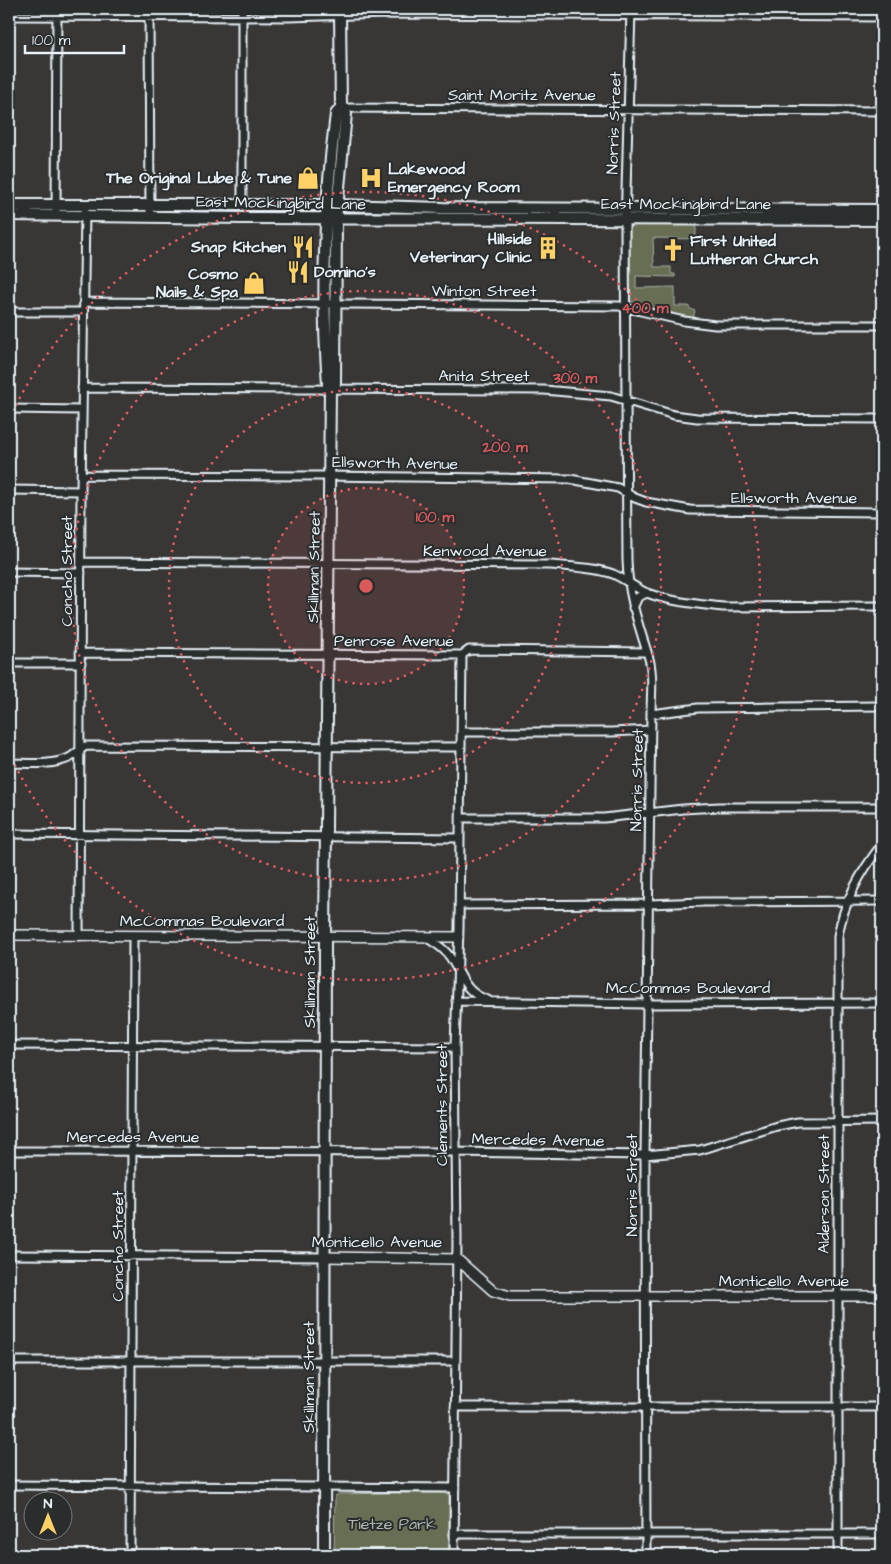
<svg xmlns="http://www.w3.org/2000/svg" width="891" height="1564" viewBox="0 0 891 1564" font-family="'Architects Daughter',sans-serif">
	<rect width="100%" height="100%" fill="#383736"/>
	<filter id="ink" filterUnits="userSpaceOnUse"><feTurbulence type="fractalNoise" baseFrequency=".02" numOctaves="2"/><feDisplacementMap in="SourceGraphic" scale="10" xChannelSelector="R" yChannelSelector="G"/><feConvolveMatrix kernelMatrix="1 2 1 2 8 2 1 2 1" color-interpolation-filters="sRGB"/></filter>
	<g filter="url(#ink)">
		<!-- green -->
		<path fill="#676e53" stroke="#a8b0a6" d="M633,224H694L696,226V239L653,238L654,267H671V274H675V277L636,276V288L675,287V306H689V308L695,311L693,318L639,305L629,300L628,229Z
			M393,1493H445L449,1495V1555H334L335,1496L339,1494Z"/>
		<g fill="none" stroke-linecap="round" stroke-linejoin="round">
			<defs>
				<path id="minor" d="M149,9L150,216
					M242,9V205
					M631,9L625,228L627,560C628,595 638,623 648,655C654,673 651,696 651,714L645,1155L646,1555
					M9,16L289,17L386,14L882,17
					M341,108L882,111
					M56,215L57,9
					M84,302L619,306L684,321L715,325H882
					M9,312H83
					M82,388L544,390L611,396L674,415L697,418L882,419
					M9,409L82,410
					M82,475L320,476L570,479L618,488L635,498L646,502L690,510L882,512
					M9,490L81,491
					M81,562L551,565C571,567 594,567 613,574C625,579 635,588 647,593C671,602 698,604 723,607L882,606
					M9,572L81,573
					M633,608L638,597L647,593
					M80,653L462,655L469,650L647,652
					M9,663H81
					M651,714L698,708L882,706
					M461,732H612L651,730
					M9,763C28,763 51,766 69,758C75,755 80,749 86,746L461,747
					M460,818H604L683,809L719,807H882
					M9,834L460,838
					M459,905L649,904L703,902L882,901
					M79,936L81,491L85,211
					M425,937C434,942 444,948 450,957C462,975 464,993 488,1000
					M456,1001L647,1004L882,1003
					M9,1045L455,1047
					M9,1151L455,1152L645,1155L700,1150L777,1126L798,1122L882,1121
					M9,1255L324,1257
					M9,1361H455
					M455,1407H882
					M9,1485L455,1488
					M454,1534H882
					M130,1555L133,936
					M454,1555L457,1239L455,1047L459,928L462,655
					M838,1555V936C844,901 860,873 882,844"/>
				<path id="tertiary" d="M9,935L458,937
					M324,1257L457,1259L493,1291L510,1296H882"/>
				<path id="secondary" d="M9,205H338L443,208L882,210
					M9,215L242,218L882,220
					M330,389L335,384L336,219L346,114L341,108L340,9
					M324,1555L325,937L330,389L328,384C321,292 324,205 336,114L341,108"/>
			</defs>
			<!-- minor casing -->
			<use href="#minor" stroke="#e8f1f8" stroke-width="11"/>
			<!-- tertiary casing -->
			<use href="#tertiary" stroke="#e8f1f8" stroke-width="12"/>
			<!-- secondary casing -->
			<use href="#secondary" stroke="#e8f1f8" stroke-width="14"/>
			<!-- minor -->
			<use href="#minor" stroke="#2a2d2e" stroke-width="7"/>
			<!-- tertiary -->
			<use href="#tertiary" stroke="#2a2d2e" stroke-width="9"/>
			<!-- secondary -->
			<use href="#secondary" stroke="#2a2d2e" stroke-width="10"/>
		</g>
	</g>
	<!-- distance rings -->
	<circle cx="366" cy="586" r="98" fill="#da5a5c" fill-opacity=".12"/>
	<g fill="none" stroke="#da5a5c" stroke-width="2.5" stroke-dasharray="2.5 5">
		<circle cx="366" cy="586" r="98"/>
		<circle cx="366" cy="586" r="197"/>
		<circle cx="366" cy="586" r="295"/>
		<path d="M9 419A394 394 0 1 1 9 753"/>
	</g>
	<!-- icons -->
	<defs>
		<symbol id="shop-bare" viewBox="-9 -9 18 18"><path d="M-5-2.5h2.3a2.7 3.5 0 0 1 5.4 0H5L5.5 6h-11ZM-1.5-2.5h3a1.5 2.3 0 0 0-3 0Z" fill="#ffd166" stroke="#2a2d2e" stroke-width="2.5" paint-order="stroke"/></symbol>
		<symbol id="hospital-bare" viewBox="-9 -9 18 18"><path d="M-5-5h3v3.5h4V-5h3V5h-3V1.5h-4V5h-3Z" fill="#ffd166" stroke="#2a2d2e" stroke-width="2.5" paint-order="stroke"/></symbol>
		<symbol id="restaurant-bare" viewBox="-9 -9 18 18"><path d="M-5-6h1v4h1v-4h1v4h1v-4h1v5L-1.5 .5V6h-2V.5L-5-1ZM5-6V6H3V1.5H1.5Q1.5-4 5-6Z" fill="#ffd166" stroke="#2a2d2e" stroke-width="2.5" paint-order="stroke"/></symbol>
		<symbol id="building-bare" viewBox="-9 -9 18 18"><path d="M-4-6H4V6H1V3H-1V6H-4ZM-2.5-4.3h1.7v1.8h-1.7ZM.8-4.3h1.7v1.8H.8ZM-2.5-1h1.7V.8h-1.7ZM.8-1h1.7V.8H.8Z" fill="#ffd166" stroke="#2a2d2e" stroke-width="2.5" paint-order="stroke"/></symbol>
		<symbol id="church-bare" viewBox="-9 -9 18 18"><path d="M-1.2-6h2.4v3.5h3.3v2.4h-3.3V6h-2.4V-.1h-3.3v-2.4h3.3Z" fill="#ffd166" stroke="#2a2d2e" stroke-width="2.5" paint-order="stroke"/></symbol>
	</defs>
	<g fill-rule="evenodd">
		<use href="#shop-bare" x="292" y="162" width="32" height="32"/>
		<use href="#hospital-bare" x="355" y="162" width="32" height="32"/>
		<use href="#restaurant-bare" x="287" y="231" width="32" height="32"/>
		<use href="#building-bare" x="532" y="232" width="32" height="32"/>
		<use href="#church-bare" x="657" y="234" width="32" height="32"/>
		<use href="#restaurant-bare" x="282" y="256" width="32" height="32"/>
		<use href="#shop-bare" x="238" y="267" width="32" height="32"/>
	</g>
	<g text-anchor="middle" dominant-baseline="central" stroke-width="4" stroke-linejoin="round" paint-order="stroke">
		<!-- street labels -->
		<g font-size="16" fill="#e8f1f8" stroke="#2a2d2e">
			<text x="522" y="95">Saint Moritz Avenue</text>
			<text transform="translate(614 123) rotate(-88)">Norris Street</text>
			<text transform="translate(281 203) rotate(1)">East Mockingbird Lane</text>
			<text x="686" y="204">East Mockingbird Lane</text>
			<text x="484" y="291">Winton Street</text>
			<text x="484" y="376">Anita Street</text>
			<text transform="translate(395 463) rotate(1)">Ellsworth Avenue</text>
			<text x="794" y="498">Ellsworth Avenue</text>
			<text x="485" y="551">Kenwood Avenue</text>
			<text transform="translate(314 567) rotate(-89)">Skillman Street</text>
			<text transform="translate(67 571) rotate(-90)">Concho Street</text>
			<text x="394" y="641">Penrose Avenue</text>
			<text transform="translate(637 780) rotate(-89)">Norris Street</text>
			<text x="202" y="921">McCommas Boulevard</text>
			<text transform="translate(310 972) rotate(-90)">Skillman Street</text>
			<text x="688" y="988">McCommas Boulevard</text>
			<text transform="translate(442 1105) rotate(-90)">Clements Street</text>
			<text x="133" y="1137">Mercedes Avenue</text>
			<text transform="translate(538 1140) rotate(1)">Mercedes Avenue</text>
			<text transform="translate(632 1185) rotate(-90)">Norris Street</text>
			<text transform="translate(824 1194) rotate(-90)">Alderson Street</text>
			<text x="377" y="1242">Monticello Avenue</text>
			<text transform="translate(118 1246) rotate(-90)">Concho Street</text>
			<text x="784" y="1281">Monticello Avenue</text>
			<text transform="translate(309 1377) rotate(-90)">Skillman Street</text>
		</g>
		<!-- poi labels -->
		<g font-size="16" font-weight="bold" fill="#e8f1f8" stroke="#2a2d2e" text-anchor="end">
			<text x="388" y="169" text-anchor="start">Lakewood<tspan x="388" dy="18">Emergency Room</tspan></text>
			<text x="292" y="178">The Original Lube &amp; Tune</text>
			<text x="532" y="239">Hillside<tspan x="532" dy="18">Veterinary Clinic</tspan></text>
			<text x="690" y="241" text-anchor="start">First United<tspan x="690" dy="18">Lutheran Church</tspan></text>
			<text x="286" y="247">Snap Kitchen</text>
			<text x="314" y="272" text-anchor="start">Domino's</text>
			<text x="238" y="274">Cosmo<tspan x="238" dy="18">Nails &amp; Spa</tspan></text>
		</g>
		<!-- park labels -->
		<g font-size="16" fill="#aeb6ae" stroke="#2a2d2e">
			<text x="392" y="1524">Tietze Park</text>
		</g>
	</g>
	<circle cx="366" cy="586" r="8" fill="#da5a5c" stroke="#2a2d2e" stroke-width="2.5"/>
	<g font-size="15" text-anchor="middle" font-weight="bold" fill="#da5a5c" stroke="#2a2d2e" stroke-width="4" stroke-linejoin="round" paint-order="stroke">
		<text x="645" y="313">400 m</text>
		<text x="575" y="383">300 m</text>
		<text x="505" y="452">200 m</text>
		<text x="435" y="522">100 m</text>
	</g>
	<!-- margin -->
	<rect width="891" height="1564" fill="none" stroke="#2a2d2e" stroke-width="30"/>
	<rect x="15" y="15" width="861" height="1534" fill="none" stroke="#e8f1f8" stroke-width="2" filter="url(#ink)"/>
	<!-- north arrow -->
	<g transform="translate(48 1516)"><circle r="24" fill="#2a2d2e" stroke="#767b7f"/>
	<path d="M0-4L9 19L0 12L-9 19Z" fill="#ffd166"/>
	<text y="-8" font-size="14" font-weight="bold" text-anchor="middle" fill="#e8f1f8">N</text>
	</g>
	<!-- scale -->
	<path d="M25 45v8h99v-8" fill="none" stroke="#e8f1f8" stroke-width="2.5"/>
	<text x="32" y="45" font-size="15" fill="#e8f1f8" stroke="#2a2d2e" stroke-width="4" paint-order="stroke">100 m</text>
</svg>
